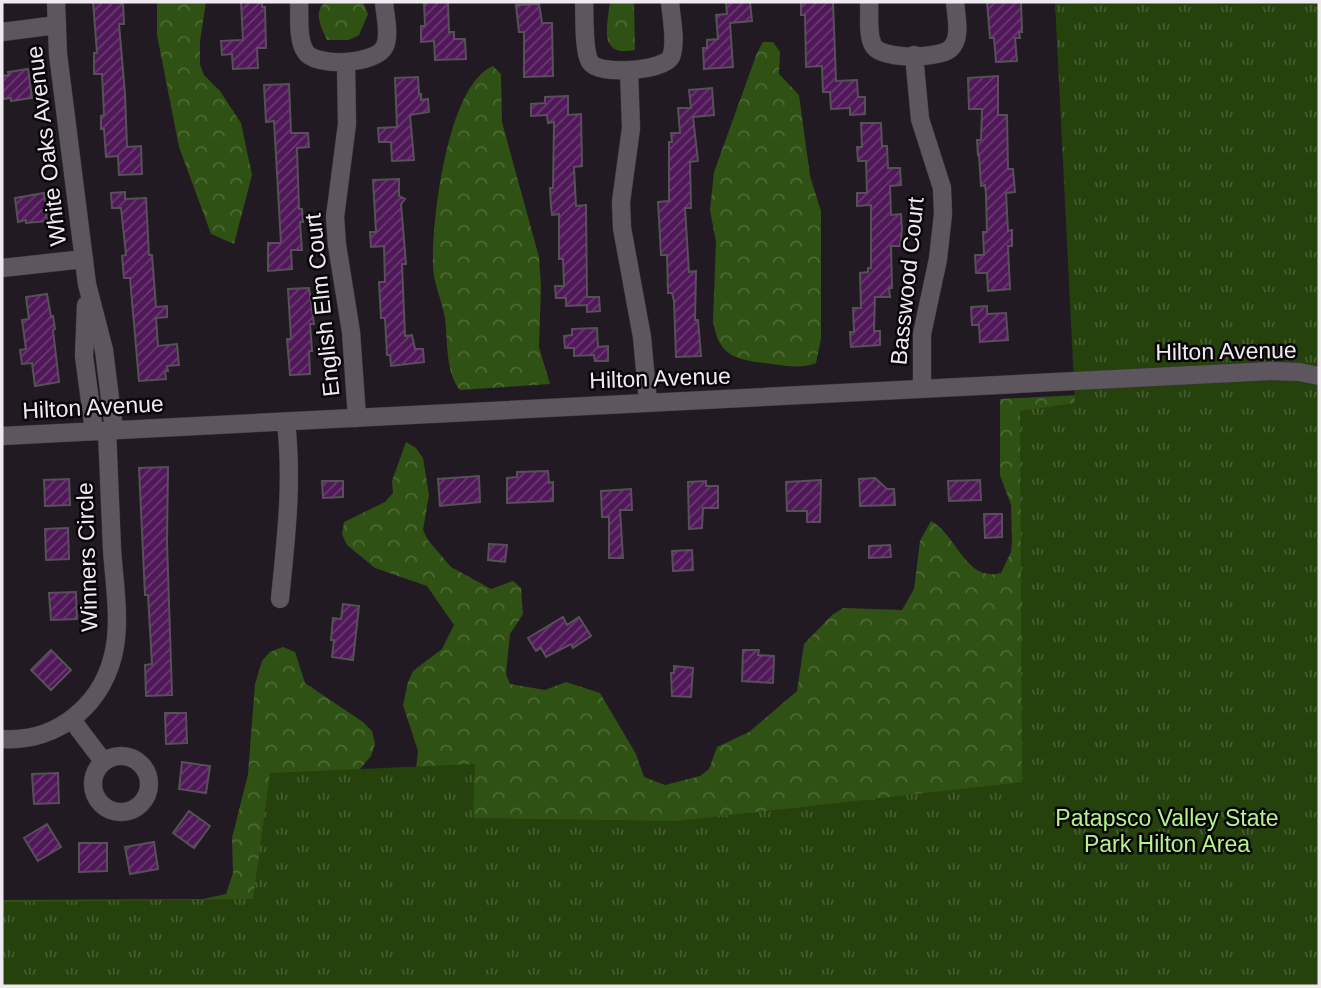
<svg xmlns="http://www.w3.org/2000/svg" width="1321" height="988" viewBox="0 0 1321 988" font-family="Helvetica,sans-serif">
	<defs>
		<pattern id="forest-crowns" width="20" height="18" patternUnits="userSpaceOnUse" patternTransform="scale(1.75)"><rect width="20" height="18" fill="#2f5113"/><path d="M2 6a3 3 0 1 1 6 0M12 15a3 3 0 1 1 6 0" fill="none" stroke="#4d6a36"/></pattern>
		<pattern id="park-tufts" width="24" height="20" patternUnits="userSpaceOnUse" patternTransform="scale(1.75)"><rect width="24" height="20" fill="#25410c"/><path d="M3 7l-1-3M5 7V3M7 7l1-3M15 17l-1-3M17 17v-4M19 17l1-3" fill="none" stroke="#455d30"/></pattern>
		<pattern id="building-hatch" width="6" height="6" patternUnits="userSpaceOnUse" patternTransform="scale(1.75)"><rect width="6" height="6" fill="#501859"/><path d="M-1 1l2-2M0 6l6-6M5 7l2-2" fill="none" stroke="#6a3a71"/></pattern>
	</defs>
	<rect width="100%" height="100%" fill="#211a22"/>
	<!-- forest -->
	<path fill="url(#forest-crowns)" d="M157,2H206L200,41V65L204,75L220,91L241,123L252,175L234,244L211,234L179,147L157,35Z
		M325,2H363L368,14L359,35L349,40H327C321,27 313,13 325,2Z
		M610,2H634L635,50C598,57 607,27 610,2Z
		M763,42H773L780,52L779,74L799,95L810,176L821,211V339L816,363C801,369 788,366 772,364C739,360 718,359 713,320L716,242L710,210L714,172L757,53Z
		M493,66L501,74L502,122L539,257L541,286L539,347L550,384L460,390C445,372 448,341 445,318C442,300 433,283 433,265C432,220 447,85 493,66Z
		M1284,384L1057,794L2,986V900L203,899L226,894L233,873L232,838L248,774L255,684L262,661L270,652L283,647L295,652L305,683L363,722L372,731L375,744L371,756L356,774L414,786L418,751L403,705L408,682L413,671L442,649L454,625L427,586L375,568L347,545L342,534L344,522L385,502L393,493L392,481L406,442L416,448L423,458L429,495L423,530L428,540L451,567L491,589L513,581L521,588L523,614L510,634L506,674L510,684L545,690L566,682L600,693L636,754L644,777L665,785L700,776L709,769L717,747L749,732L797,691L804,644L832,615L843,608L902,610L914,589L920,541L931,521C956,534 966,583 1001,573L1011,552L1012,540L1011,505L1000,475V399Z"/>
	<!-- park -->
	<path fill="url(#park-tufts)" d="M1055,2H1319V986H2V902L253,899L270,773L475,764L473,818L677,821L1022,782L1020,411L1075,403Z"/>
	<!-- building -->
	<path fill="url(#building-hatch)" stroke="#575059" stroke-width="2" d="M93,2L123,3L124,24H119L125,94L127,147L141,146L142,174L119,175L118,156L106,157L104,129H101V116L104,115L102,74H94V53H97Z
		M241,2H262V7H265L266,48H257L258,68L233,69L232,54L222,55L221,41L243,40Z
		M424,2H448L449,32H454V39H465L466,59L435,60L434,41L421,42V26H425Z
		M726,2H750L752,21L730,23L733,67L704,69L703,48H707V40L718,39L716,15L727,14Z
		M801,2H833L836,81L857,80L858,97H865V114L850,115V108L831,109L830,92H823L822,66L806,67L805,15H801Z
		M987,2H1021L1022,32H1019L1020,38H1015L1017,61L996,62L994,38H990Z
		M539,4L542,23H552L553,76L524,77V32H519L516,5Z
		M28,69L32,98L11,101V98L3,99L2,76L9,75L8,72Z
		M998,76V115H1007L1008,169H1013L1015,192L1006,193L1008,231L1012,230V246H1008L1010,289L988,291L987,273H976L975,255H984L983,232H987L986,194L985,185L981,186L979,155H978L977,140H981L982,109H969L968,78Z
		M418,77L419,94H421V100L428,99L429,112L410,115L414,160L392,161L391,142H379L378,128L397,127L395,78Z
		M289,84L291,133H308L309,147L297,148L299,209H302L303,222H300L302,250H291L292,269L268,271V243H281L274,121L266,122L264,85Z
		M712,88L714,115L693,117L698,161L690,162L691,208H685L689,272L696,271L695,320H698L701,356L676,357L674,301L672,293H668L667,255H661L658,202L669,201V142H672L671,133H680L678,108H691L689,90Z
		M568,96V115L581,114L582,166L574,167L576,206L586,205L587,297H599L600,311L587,312V305L566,306V298H556L555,286H564L563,259H559V214L552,215L551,206L550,188H553L554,122L548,123L547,115L531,116V104L545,103V97Z
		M861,123H881L882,146H887L888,168H900L901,185L890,186L891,215L901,214L902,230L900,246H891L892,288H889L890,297H875L874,331H880V345L851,347L850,332H854L853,308H861L860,273L868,272V268H871V205L857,206V193H867L866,161H858L857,147H862Z
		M399,179V196L405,199L401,204L406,264H402L405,336L412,335L415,349H423L424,362L391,366L390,355H387L385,318H381L379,282H385L384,246L371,247L370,232H376L373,180Z
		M125,192V199L146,198L149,255H152L156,307L167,306V317L156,318L158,346L177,344L179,365L167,366L168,371H165L166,379L139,381L130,278H124L122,256L126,255L121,208H112L111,193Z
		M44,193L47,221L26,223V220L18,222L15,198Z
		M309,288L314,324H310L312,351H309L310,374L290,375L287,339H291L288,289Z
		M47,294L51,317L53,316L55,329L53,330L59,382L35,386L32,363L22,364L20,350L26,349L22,320L29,319L26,297Z
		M987,306V314L1006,313L1008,340L980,342L979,325H972L971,307Z
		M597,328L598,347L608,346V361H595L594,355L574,356V348H565L564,336L572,335V329Z
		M168,467L167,542L172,695L146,696L145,665L152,664L148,595H145L139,468Z
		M548,471L549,483L553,482V501L507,503V478L517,477V472Z
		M479,476L480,502L440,506L438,479Z
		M875,478L887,489H894L895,505L860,506L859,479Z
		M69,479L70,505L45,506L44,480Z
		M821,480L820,522H807V511H787L786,482Z
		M980,480L981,500L949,501L948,481Z
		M322,481H343V497L323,498Z
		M706,481V486H718V508H703L702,528L689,529L688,482Z
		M631,489L632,510H620L623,558H609V517H602L601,491Z
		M984,514H1002V537L985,538Z
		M68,528L69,559L46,560L45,529Z
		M489,544L507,545L505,562L488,560Z
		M890,545L891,557L869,558V546Z
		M692,550L693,570L673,571L672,551Z
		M76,592L77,619L51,620L49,593Z
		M343,604L359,606L353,660L332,657L334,640H331L333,618L341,619Z
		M563,617L567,625L579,617L591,636L573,648L571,644L546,657L541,648L536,651L528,638Z
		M51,650L71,670L51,690L31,670Z
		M743,650H759L758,655L774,656L773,683L742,681Z
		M674,666L693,668L691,697L672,696L671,673H674Z
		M165,713H186L187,743L166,744Z
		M182,762L210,766L206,793L179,789Z
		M58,773L59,803L34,804L32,774Z
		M189,811L210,826L194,848L173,833Z
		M47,824L61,847L38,861L24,838Z
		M154,842L158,869L130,874L125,847Z
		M79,843H107V871L79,872Z"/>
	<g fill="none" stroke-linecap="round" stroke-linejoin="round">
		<defs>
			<path id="minor" d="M56,2L58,54L87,284L104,350L114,430
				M299,2C300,16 297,38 305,51C314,68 377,65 385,46C390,34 385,15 384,2
				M584,2C585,16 583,50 590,62C598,76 664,71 671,57C677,42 671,17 670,2
				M869,2C870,14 867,34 873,45C880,60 938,59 950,49C962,39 956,15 955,2
				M2,32L57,25
				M914,55L920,119L942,188L943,214L938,259L922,334V389
				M346,63L347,124L335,217L337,245L351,332L357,418
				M629,70L631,128L621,202L622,228L642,337L648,402
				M2,268L84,259
				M86,305L84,356L94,431
				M2,436L1271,371L1299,372L1319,376
				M280,599C286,538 293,483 286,422
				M72,720L103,761
				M2,739C59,743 106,702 115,646C120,615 114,580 112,549C110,509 109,470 107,431
				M93 784a28 28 0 1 1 56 0a28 28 0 1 1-56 0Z"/>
		</defs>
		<!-- minor casing -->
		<use href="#minor" stroke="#3c373d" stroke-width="19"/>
		<!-- minor -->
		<use href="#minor" stroke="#5e565f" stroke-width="18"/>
	</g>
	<g text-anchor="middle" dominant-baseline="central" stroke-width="5" stroke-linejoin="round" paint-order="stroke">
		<!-- street labels -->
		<g font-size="23" fill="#efeaef" stroke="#090609">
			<text transform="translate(46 146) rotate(-97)">White Oaks Avenue</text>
			<text transform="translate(907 281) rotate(-84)">Basswood Court</text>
			<text transform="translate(322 305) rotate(-96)">English Elm Court</text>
			<text transform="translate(1226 351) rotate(-1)">Hilton Avenue</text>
			<text transform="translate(660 378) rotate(-2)">Hilton Avenue</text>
			<text transform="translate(93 407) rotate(-3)">Hilton Avenue</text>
			<text transform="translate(87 557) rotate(-92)">Winners Circle</text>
		</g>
		<!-- park labels -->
		<g font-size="23" fill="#b4f48a" stroke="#090609">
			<text x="1167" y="818">Patapsco Valley State<tspan x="1167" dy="26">Park Hilton Area</tspan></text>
		</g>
	</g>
	<!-- border -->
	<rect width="1321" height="988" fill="none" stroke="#efeaef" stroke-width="7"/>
</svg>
